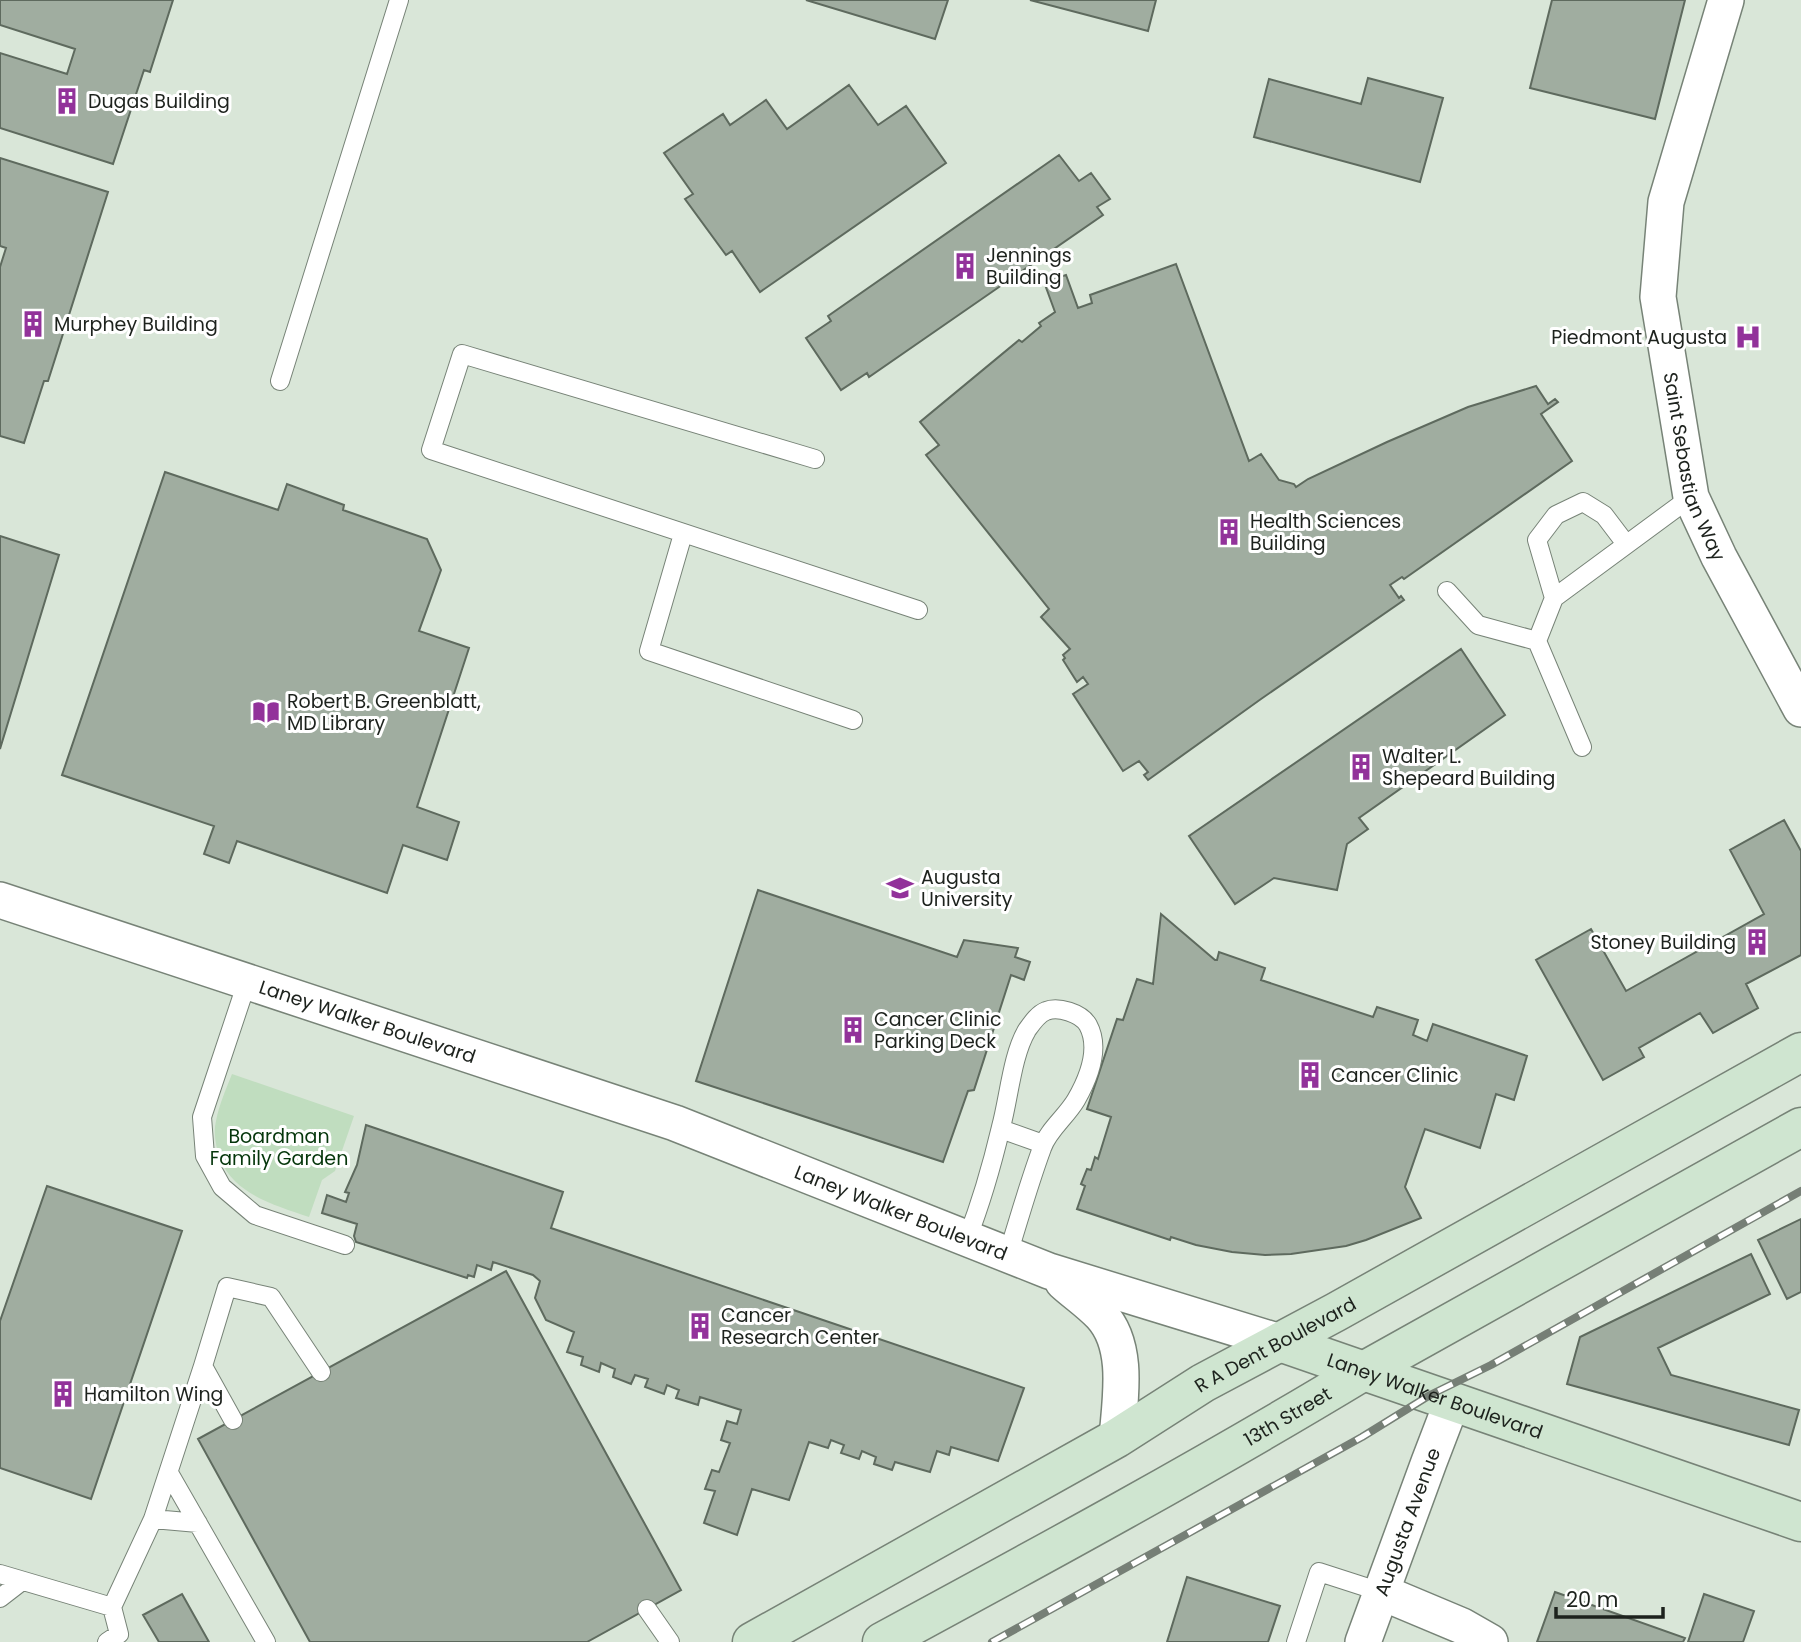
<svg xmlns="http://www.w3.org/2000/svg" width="1801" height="1642" viewBox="0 0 1801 1642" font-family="Poppins,sans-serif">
	<rect width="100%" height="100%" fill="#d9e6d8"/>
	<!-- green -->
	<path fill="#c0ddbf" d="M232,1074L354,1116L335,1171L322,1180L309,1217C275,1205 235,1195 220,1159C216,1147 213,1133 216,1121C219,1105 226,1089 232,1074Z"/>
	<!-- building -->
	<path fill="#a0ada0" stroke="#5e6a5e" stroke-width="2" d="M0,0H173L150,72L144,70L113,164L0,128V53L67,74L75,49L0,25Z
		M806,0H948L935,39Z
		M1030,0H1156L1148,31Z
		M1552,0H1685L1655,119L1530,88Z
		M1368,78L1443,98L1420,182L1254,137L1269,79L1361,104Z
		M849,85L878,125L906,106L946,163L760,292L732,251L726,255L685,199L693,194L664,153L723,114L730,125L766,100L787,129Z
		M1059,155L1079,181L1091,173L1110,199L1097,207L1103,215L869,377L867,373L841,390L806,338L831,321L828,316Z
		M0,158L108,192L48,381H44L24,443L0,436V267L6,248L0,246Z
		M1176,264L1249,461L1261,454L1279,480L1294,484L1296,487L1308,479L1387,442L1468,407L1536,386L1548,404L1555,399L1558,402L1541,414L1572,461L1404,579L1402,577L1390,585L1399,598L1401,596L1404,600L1261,699L1148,780L1144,775L1148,772L1139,761L1123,771L1073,694L1088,684L1083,677L1077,682L1063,660L1065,658L1063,655L1070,649L1041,617L1049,609L926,455L939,445L920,422L1019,340L1022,342L1041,326L1039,323L1055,312L1044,282L1066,275L1078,308L1092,303L1090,295Z
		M165,472L278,510L287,484L344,505L343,510L427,539L441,570L419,631L469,648L417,807L459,822L447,860L403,845L387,893L237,841L229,863L204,854L214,826L62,775Z
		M0,536L59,555L0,749Z
		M1461,649L1505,715L1359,818L1368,829L1347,844L1337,890L1274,878L1235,904L1189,836Z
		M1784,820L1801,851V955L1746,984L1758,1008L1713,1033L1700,1013L1639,1048L1644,1057L1603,1080L1536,960L1591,929L1626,991L1764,914L1730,850Z
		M758,890L957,957L964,940L1018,948L1015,957L1030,962L1024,980L1011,975L974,1090L968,1091L943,1162L696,1081Z
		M1161,914L1215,960H1217L1219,952L1265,968L1261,980L1373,1017L1377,1007L1418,1020L1413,1035L1427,1041L1433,1024L1527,1056L1514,1100L1496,1094L1480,1148L1425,1129L1405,1187L1421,1218L1366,1240L1346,1246L1291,1254L1265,1255L1232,1252L1196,1245L1171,1237L1170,1240L1077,1209L1085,1186L1081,1184L1087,1169L1091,1170L1095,1157L1098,1159L1111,1117L1087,1109L1117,1019L1123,1020L1137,979L1153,984Z
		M366,1125L563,1192L551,1228L1024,1388L998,1461L951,1447L949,1455L937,1451L930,1472L895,1462L892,1470L874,1464L876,1457L862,1451L859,1459L841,1453L844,1445L831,1440L828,1448L809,1442L789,1500L752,1489L737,1535L704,1523L715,1491L705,1489L712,1470L719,1472L730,1443L721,1440L727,1421L737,1424L741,1410L700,1397L698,1405L676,1398L679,1390L667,1385L664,1394L645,1387L648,1379L635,1375L631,1384L613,1377L615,1369L601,1363L599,1372L581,1365L583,1357L567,1352L574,1332L546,1320L535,1298L540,1281L533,1275L493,1262L491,1270L477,1265L474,1277L468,1275L467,1278L356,1242L354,1236L357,1224L322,1213L327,1195L346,1202L349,1193L345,1192L357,1165Z
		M47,1186L182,1231L91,1499L0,1468V1321Z
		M1801,1219V1292L1787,1299L1758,1240Z
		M1751,1254L1770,1294L1658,1348L1671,1375L1799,1410L1789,1445L1567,1384L1580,1337Z
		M506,1271L681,1590L587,1642H310L198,1439Z
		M1187,1577L1280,1606L1268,1642H1167Z
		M1555,1592L1685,1638L1683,1642H1537Z
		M182,1594L209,1642H159L143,1615Z
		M1704,1594L1754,1611L1743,1642H1688Z"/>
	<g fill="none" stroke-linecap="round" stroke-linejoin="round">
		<defs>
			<path id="lane" d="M280,381L399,0
				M815,459L462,354L431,450L918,610
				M683,534L649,651L853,720
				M1447,591L1478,625L1537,641
				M1554,598L1537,540L1556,515L1583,502L1604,515L1626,544
				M1582,747L1537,641L1554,598L1691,497
				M247,982L202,1117L205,1156L222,1187L255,1215L345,1245
				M1001,1129L1043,1144
				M967,1239C981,1203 992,1165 1001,1127C1009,1098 1012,1055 1027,1030C1032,1023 1038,1014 1046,1011C1058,1006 1081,1013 1088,1025C1101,1049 1088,1079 1076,1100C1066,1117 1048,1130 1042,1148C1029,1183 1019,1219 1008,1254
				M203,1366L233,1420
				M169,1473L266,1642
				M153,1519L198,1523
				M0,1574L112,1607L119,1634L107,1642
				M0,1598L22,1581
				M112,1607L153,1519L203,1366L227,1287L271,1297L321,1372
				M647,1609L670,1642
				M1296,1642L1319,1572L1381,1592"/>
			<g id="street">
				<path id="s1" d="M1726,0L1666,202L1658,297L1691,497L1719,557L1801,709"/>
				<path id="s2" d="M0,900L675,1123L1049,1271L1280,1342"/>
				<path d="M1063,1282C1075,1293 1090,1303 1101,1315C1130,1346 1120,1400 1117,1438"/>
				<path d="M1381,1592L1462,1626L1490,1642"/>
				<path id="s3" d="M1363,1642L1429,1462L1452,1402"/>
			</g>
			<g id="secondary">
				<path id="s4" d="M1280,1342L1801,1522"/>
				<path id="s5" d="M752,1642L1117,1438L1203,1383L1336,1312L1801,1052"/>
				<path id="s6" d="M882,1642C1043,1555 1205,1467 1362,1372L1801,1127"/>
			</g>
		</defs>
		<!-- lane casing -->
		<use href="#lane" stroke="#778377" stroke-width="20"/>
		<!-- street casing -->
		<use href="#street" stroke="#778377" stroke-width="38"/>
		<!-- secondary casing -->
		<use href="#secondary" stroke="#778377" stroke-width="41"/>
		<!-- lane -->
		<use href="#lane" stroke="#fff" stroke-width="18"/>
		<!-- street -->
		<use href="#street" stroke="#fff" stroke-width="35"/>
		<!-- secondary -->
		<use href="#secondary" stroke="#cfe5d0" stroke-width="38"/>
		<defs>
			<path id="rail" d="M992,1642L1362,1437L1430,1395L1491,1365L1801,1191"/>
		</defs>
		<!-- rail casing -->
		<use href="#rail" stroke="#767f76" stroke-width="8"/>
		<!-- rail -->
		<use href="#rail" stroke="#fff" stroke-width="5" stroke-dasharray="16" stroke-linecap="butt"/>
	</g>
	<!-- icons -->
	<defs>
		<symbol id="building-bare" viewBox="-9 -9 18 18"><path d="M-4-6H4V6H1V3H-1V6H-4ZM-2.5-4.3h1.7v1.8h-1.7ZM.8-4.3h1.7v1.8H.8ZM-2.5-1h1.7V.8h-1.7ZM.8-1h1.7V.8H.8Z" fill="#92329a" stroke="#fff" stroke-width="2.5" paint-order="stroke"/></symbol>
		<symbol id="hospital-bare" viewBox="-9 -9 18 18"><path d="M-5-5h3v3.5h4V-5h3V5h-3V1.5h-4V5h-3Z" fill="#92329a" stroke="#fff" stroke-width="2.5" paint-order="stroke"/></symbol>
		<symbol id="library-bare" viewBox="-9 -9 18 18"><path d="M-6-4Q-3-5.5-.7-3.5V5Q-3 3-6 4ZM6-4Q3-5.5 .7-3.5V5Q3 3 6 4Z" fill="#92329a" stroke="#fff" stroke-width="2.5" paint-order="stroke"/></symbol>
		<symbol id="university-bare" viewBox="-9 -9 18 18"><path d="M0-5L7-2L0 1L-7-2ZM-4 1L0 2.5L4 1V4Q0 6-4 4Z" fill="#92329a" stroke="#fff" stroke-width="2.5" paint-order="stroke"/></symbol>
	</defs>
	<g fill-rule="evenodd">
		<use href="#building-bare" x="48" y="82" width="38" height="38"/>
		<use href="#building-bare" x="946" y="247" width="38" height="38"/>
		<use href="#building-bare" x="14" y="305" width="38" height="38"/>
		<use href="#hospital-bare" x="1729" y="318" width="38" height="38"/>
		<use href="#building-bare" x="1210" y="513" width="38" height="38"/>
		<use href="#library-bare" x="247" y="693" width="38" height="38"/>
		<use href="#building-bare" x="1342" y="748" width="38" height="38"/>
		<use href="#university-bare" x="881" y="869" width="38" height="38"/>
		<use href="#building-bare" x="1738" y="923" width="38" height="38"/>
		<use href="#building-bare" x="834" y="1011" width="38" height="38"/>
		<use href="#building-bare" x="1291" y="1056" width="38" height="38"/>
		<use href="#building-bare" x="681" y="1307" width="38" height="38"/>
		<use href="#building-bare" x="44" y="1375" width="38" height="38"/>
	</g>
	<g text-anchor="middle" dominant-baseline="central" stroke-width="6" stroke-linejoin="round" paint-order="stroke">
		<!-- poi labels -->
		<g font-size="19" fill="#1d221d" stroke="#fff" text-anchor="start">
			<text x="88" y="101">Dugas Building</text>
			<text x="986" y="255">Jennings<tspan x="986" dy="22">Building</tspan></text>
			<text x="54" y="324">Murphey Building</text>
			<text x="1727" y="337" text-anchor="end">Piedmont Augusta</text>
			<text x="1250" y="521">Health Sciences<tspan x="1250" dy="22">Building</tspan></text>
			<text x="287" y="701">Robert B. Greenblatt,<tspan x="287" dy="22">MD Library</tspan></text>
			<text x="1382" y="756">Walter L.<tspan x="1382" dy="22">Shepeard Building</tspan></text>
			<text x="921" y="877">Augusta<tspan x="921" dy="22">University</tspan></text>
			<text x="1736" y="942" text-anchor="end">Stoney Building</text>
			<text x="874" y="1019">Cancer Clinic<tspan x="874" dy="22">Parking Deck</tspan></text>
			<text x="1331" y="1075">Cancer Clinic</text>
			<text x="721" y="1315">Cancer<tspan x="721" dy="22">Research Center</tspan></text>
			<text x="84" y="1394">Hamilton Wing</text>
		</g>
		<!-- street labels -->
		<g font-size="19" fill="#1d221d" stroke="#fff">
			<text stroke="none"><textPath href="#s1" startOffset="480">Saint Sebastian Way</textPath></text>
			<text stroke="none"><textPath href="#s2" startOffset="387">Laney Walker Boulevard</textPath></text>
			<text stroke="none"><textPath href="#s2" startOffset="954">Laney Walker Boulevard</textPath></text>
			<text stroke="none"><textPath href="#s5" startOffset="602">R A Dent Boulevard</textPath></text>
			<text stroke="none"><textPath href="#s4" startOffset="164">Laney Walker Boulevard</textPath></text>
			<text stroke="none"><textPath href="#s6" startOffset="464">13th Street</textPath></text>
			<text stroke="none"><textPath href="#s3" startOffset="128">Augusta Avenue</textPath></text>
		</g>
		<!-- park labels -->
		<g font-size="19" fill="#05360b" stroke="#fff">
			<text x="279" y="1136">Boardman<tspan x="279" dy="22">Family Garden</tspan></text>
		</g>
	</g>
	<!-- scale -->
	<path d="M1556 1607v10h107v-10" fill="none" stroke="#1d221d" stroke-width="3.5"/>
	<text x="1566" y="1607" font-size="21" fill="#1d221d" stroke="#ffffff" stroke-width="5" paint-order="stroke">20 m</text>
</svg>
